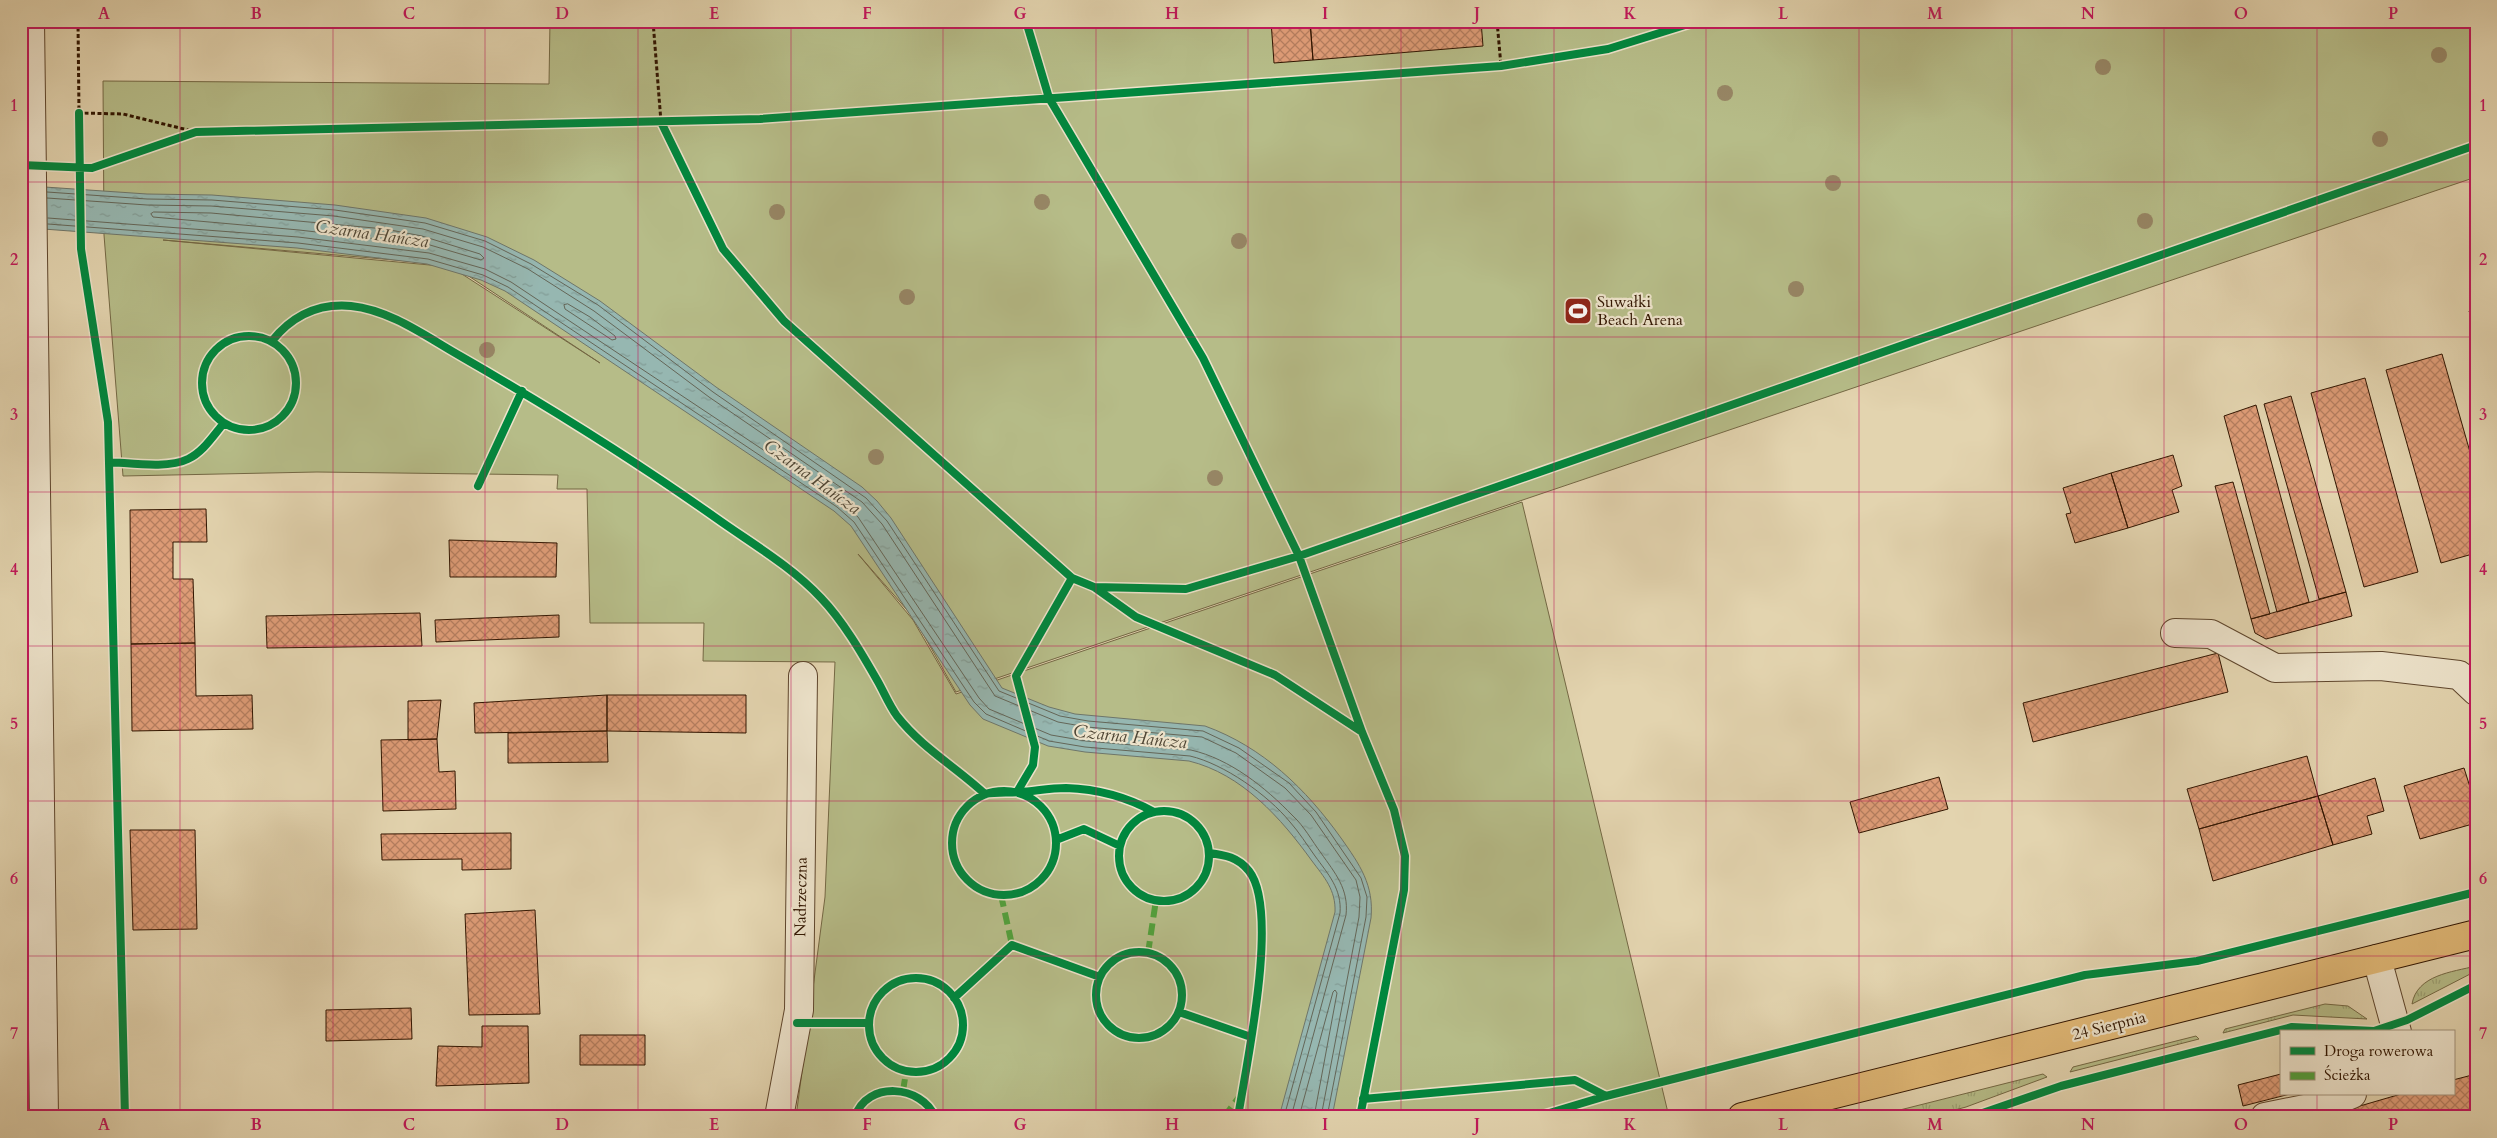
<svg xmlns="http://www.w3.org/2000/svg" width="2497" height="1138" viewBox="0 0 2497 1138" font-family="Cardo,serif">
	<defs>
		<pattern id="grass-tufts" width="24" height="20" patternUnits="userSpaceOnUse" patternTransform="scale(1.25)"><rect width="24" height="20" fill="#b6bc88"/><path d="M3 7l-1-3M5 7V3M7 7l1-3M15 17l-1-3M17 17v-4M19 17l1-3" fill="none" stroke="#9da174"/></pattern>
		<pattern id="water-ripples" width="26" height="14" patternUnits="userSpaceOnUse" patternTransform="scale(1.25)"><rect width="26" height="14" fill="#96b7b1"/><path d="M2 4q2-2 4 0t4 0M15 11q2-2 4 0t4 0" fill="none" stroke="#829c96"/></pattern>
		<pattern id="building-cross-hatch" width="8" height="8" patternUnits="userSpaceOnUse" patternTransform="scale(1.25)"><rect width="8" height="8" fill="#de9c77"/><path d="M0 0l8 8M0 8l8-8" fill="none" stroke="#b57e5f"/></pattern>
	</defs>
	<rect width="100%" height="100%" fill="#e3d4af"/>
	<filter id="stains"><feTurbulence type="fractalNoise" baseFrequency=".004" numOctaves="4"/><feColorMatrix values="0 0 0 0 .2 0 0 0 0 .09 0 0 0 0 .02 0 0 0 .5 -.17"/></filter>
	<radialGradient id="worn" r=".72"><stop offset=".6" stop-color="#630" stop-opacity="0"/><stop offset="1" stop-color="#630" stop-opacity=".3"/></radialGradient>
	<!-- grass -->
	<path fill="url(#grass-tufts)" stroke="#746844" d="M2476,966V971L2412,1004C2417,975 2452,972 2476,966Z
		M2325,1004L2348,1006L2367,1019L2293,1015L2223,1033L2225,1029Z
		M2196,1036L2199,1039L2070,1072L2073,1067Z
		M2043,1074L2047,1077L1966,1107L1928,1117H1872Z"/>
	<!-- park -->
	<path fill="#b6bc88" stroke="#746844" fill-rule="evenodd" d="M550,21H2476V177L956,692L914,618L858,554L913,620L956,694L1522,502L1669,1117H796L825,897L835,662L703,661L704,623H590L587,489H557L558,475L317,472L123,476L104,235L103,81L549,84ZM163,240L452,265L600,363L451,267Z"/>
	<!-- water -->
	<path fill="url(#water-ripples)" stroke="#6e766a" d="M30,186L147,194L212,195L335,205L426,218L487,237L534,260L600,301L716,387L862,487L877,501L891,518L1002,688L1049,707L1075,714L1205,726C1263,747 1306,789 1341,838C1360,865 1374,885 1371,918L1332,1117H1279L1335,912C1336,890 1324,877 1312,861C1281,818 1242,774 1189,761L1085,752L1048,746L983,719L970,705L851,526L834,511L505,291L481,280L427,264L297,248L30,228Z"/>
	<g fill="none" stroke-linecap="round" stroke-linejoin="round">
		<!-- shore -->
		<path stroke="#646658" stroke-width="1" d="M47,192L147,199L212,200L335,210L425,223L485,241L531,264L598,305L713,392L866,498L887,521L999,691L1060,716L1088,721L1203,731L1239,748L1289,783L1316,812L1361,878L1367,897L1366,917L1327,1117
			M47,198L147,205L211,206L334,216L423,229L483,247L528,269L594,311L709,397L862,502L882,524L995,696L1058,722L1087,727L1202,737L1236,753L1285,788L1311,815L1356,880L1360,897L1359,917L1321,1117
			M154,212L211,213L385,229L422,236L480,254L484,258L481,260L430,245L299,230L153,217L151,214Z
			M48,218L298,237L429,253L485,269L511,282L840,501L858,517L979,698L989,709L1051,735L1086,741L1191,750C1230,759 1265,787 1293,816C1304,826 1312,841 1321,853C1335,873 1349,889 1346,915L1291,1117
			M48,224L298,243L428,259L483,275L508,287L837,507L854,522L974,702L986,714L1049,741L1085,747L1190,756C1224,764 1268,795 1290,822C1299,832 1307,845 1315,856C1328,874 1342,889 1340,913L1284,1117
			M568,304L590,317L615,336L616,339L612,340L565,309L564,305Z
			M1299,1117L1333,992L1335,990L1337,993L1314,1117"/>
	</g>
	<!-- building -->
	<path fill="url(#building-cross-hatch)" stroke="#311500" d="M1271,21H1310L1313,60L1274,63Z
		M1310,21H1481L1483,46L1313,60Z
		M2476,309V332L2469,311Z
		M2442,354L2476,473V553L2441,563L2386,370Z
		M2365,378L2418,572L2364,587L2311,393Z
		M2291,396L2346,592L2319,599L2264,404Z
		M2256,405L2309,602L2277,612L2224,416Z
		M2173,455L2182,486L2172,490L2179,512L2128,528L2111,473Z
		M2111,473L2128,528L2075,543L2066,514L2071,513L2063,488Z
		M2233,482L2270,614L2251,619L2215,486Z
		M206,509L207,542H173V579H193L195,643L131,644L130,510Z
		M449,540L557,543L556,577H450Z
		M2346,592L2352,616L2266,639L2255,633L2251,619Z
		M420,613L422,646L267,648L266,616Z
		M559,615V637L436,642L435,620Z
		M195,643L196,696L252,695L253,729L132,731L131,644Z
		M2218,653L2228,692L2033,742L2023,703Z
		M607,695H746V733L607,731Z
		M607,695V731L475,733L474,703Z
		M441,700L437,739L408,740V701Z
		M607,731L608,762L508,763V733Z
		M437,739L439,772L455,771L456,809L383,811L381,740Z
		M2307,756L2318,796L2199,829L2187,789Z
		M2464,768L2476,806V823L2420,839L2404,786Z
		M1939,777L1948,809L1859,833L1850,802Z
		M2375,778L2384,811L2367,816L2372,834L2333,845L2318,796Z
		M2318,796L2333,845L2213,881L2199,829Z
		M130,830H195L197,929L133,930Z
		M511,833V869L462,870V859L382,860L381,834Z
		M535,910L540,1014L469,1015L465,914Z
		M411,1008L412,1039L326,1041V1010Z
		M482,1026H528L529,1083L436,1086L438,1046L482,1047Z
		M580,1035H645V1065H580Z
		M2281,1074V1094H2290L2243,1106L2238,1085Z
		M2476,1074V1117H2355L2353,1108L2401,1094H2453V1080Z
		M224,1114V1117H170Z"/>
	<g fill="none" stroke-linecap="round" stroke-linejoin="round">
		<defs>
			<path id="minor" d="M30,21L44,1117
				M2175,633L2211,634L2275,668L2381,666L2459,675L2476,691
				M2377,959L2397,1032
				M779,1117L799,1010L803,676
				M2265,1117L2325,1105L2352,1094"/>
			<path id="major" d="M1742,1117L2476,934"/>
		</defs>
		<!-- minor casing -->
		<use href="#minor" stroke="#5e452c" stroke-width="30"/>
		<!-- major casing -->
		<use href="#major" stroke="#311500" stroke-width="30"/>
		<!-- path -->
		<path stroke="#311500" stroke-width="3" stroke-dasharray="4 2.5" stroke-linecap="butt" d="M78,21L79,113L123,114L196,132
			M653,21L661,122
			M1026,21L1049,98L1203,358L1299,556L1362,732L1394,810L1405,856L1404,890L1360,1117
			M1497,21L1501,66
			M2425,1011L2476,985
			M1364,1099L1575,1080L1605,1096
			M1536,1117L1606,1096L2085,975L2197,961L2476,892
			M1971,1117L2061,1086L2292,1027L2363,1031"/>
		<!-- minor -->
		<use href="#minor" stroke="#ede3cb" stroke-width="28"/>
		<!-- major -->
		<use href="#major" stroke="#e2ba78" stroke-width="28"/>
		<!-- quiet -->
		<path stroke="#52a03c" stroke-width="6" stroke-dasharray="12 6" stroke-linecap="butt" d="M1001,895L1012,945
			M1148,953L1156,900
			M903,1091L906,1072
			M1224,1117L1239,1097"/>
		<defs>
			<path id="cycleway" d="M1026,21L1049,98L1203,358L1299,556L1362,732L1394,810L1405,856L1404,890L1360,1117
				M79,113L81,249L108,422L125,1117
				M661,122L723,249L784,321L1072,578L1094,587L1136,617L1275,675L1362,732
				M21,165L92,168L196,132L760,119L1501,66L1608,49L1698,21
				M202 383a47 47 0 1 1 94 0a47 47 0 1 1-94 0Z
				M272,341C292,316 318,303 351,306C391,310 428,338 462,357C549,407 634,460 716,518C751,543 791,566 821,598C843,621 861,652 877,680C884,692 889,705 897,716C922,748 956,767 985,794C997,792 1007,793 1020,792C1035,791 1050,788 1066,788C1097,789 1127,797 1154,812
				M109,462C131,463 168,469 188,459C203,452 213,436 224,423
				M478,486L522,391
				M1094,587L1186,589L1299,556L2476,145
				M952 843a52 52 0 1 1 104 0a52 52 0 1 1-104 0Z
				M1017,792L1033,765L1035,747L1016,676L1072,578
				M1119 856a45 45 0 1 1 90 0a45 45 0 1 1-90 0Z
				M1056,840L1084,829L1120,846
				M1209,853C1225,855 1238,857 1249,871C1280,910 1246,1066 1238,1117
				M1096 995a43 43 0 1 1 86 0a43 43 0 1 1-86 0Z
				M869 1025a47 47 0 1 1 94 0a47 47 0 1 1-94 0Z
				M954,998L1012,945L1100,977
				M1179,1012L1251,1037
				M797,1023H868
				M1363,1099L1575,1080L1606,1096
				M855,1117C867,1080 922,1085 935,1117
				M1536,1117L1606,1096L2085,975L2197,961L2476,892
				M1971,1117L2061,1086L2292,1027L2374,1031L2407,1020L2476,985"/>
		</defs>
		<!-- cycleway casing -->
		<use href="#cycleway" stroke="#ede3cb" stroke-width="11"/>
		<!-- cycleway -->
		<use href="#cycleway" stroke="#00873e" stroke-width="8"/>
	</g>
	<!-- trees -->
	<g fill="#978665">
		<circle cx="2439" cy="55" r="8"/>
		<circle cx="2103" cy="67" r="8"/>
		<circle cx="1725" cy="93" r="8"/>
		<circle cx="2380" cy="139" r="8"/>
		<circle cx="1833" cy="183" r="8"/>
		<circle cx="1042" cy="202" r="8"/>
		<circle cx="777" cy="212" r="8"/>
		<circle cx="2145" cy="221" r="8"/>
		<circle cx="1239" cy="241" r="8"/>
		<circle cx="1796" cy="289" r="8"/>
		<circle cx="907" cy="297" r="8"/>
		<circle cx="487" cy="350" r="8"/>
		<circle cx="876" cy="457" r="8"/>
		<circle cx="1215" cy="478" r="8"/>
	</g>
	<!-- grid -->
	<path fill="none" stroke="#c2185b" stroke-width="1" stroke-opacity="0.55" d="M180,21V1117M333,21V1117M485,21V1117M638,21V1117M791,21V1117M943,21V1117M1096,21V1117M1248,21V1117M1401,21V1117M1554,21V1117M1706,21V1117M1859,21V1117M2012,21V1117M2164,21V1117M2317,21V1032M21,182H2476M21,337H2476M21,492H2476M21,646H2476M21,801H2476M21,956H2476M2317,1094V1117"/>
	<!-- icons -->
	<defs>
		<symbol id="stadium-square" viewBox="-11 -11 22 22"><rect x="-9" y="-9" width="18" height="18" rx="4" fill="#8f2418" stroke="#ede3cb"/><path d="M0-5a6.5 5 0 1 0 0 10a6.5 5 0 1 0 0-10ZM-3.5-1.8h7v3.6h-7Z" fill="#fff"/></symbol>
	</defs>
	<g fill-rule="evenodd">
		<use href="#stadium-square" x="1562" y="295" width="32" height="32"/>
	</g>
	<g text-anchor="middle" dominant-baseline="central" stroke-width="4.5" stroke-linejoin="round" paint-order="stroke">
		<!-- poi labels -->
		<g font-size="16" fill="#311500" stroke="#ede3cb" text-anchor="start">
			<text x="1597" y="302">Suwałki<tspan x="1597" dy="18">Beach Arena</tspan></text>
		</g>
		<!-- street labels -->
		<g font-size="16" fill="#311500" stroke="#ede3cb">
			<text transform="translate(801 897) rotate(-89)">Nadrzeczna</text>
			<text transform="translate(2109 1026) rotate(-14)">24 Sierpnia</text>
		</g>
		<!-- water labels -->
		<g font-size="18" font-style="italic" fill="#4f4635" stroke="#ede3cb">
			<text transform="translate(372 234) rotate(8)">Czarna Hańcza</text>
			<text transform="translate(812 477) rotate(36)">Czarna Hańcza</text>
			<text transform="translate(1130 737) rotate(6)">Czarna Hańcza</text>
		</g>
	</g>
	<!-- margin -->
	<rect width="2497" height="1138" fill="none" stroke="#e3d4af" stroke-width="55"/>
	<!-- legend -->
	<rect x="2280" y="1030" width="175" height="65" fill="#ede3cb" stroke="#a2917a"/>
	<rect x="2290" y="1047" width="25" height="8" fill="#00873e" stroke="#a2917a"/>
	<text x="2324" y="1056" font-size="15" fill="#311500">Droga rowerowa</text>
	<rect x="2290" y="1072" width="25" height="8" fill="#52a03c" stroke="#a2917a"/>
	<text x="2324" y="1080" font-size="15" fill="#311500">Ścieżka</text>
	<rect x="28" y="28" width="2442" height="1082" fill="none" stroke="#c2185b" stroke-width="2"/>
	<g font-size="16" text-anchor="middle" font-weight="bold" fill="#c2185b">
		<text x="104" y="19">A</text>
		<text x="256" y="19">B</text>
		<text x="409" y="19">C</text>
		<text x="562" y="19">D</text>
		<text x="714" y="19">E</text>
		<text x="867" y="19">F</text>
		<text x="1020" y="19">G</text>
		<text x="1172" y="19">H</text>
		<text x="1325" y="19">I</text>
		<text x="1477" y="19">J</text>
		<text x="1630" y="19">K</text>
		<text x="1783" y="19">L</text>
		<text x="1935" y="19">M</text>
		<text x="2088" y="19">N</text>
		<text x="2241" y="19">O</text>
		<text x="2393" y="19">P</text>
		<text x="14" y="111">1</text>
		<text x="2483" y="111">1</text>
		<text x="14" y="265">2</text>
		<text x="2483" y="265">2</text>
		<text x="14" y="420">3</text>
		<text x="2483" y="420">3</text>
		<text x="14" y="575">4</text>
		<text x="2483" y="575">4</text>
		<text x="14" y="729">5</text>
		<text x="2483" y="729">5</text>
		<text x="14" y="884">6</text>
		<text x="2483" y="884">6</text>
		<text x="14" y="1039">7</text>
		<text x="2483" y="1039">7</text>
		<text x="104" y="1130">A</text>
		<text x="256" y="1130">B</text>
		<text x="409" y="1130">C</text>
		<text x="562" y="1130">D</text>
		<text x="714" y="1130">E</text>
		<text x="867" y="1130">F</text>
		<text x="1020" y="1130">G</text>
		<text x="1172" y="1130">H</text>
		<text x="1325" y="1130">I</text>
		<text x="1477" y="1130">J</text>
		<text x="1630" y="1130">K</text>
		<text x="1783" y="1130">L</text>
		<text x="1935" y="1130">M</text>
		<text x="2088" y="1130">N</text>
		<text x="2241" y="1130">O</text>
		<text x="2393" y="1130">P</text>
	</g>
	<rect width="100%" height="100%" filter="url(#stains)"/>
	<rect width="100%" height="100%" fill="url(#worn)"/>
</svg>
